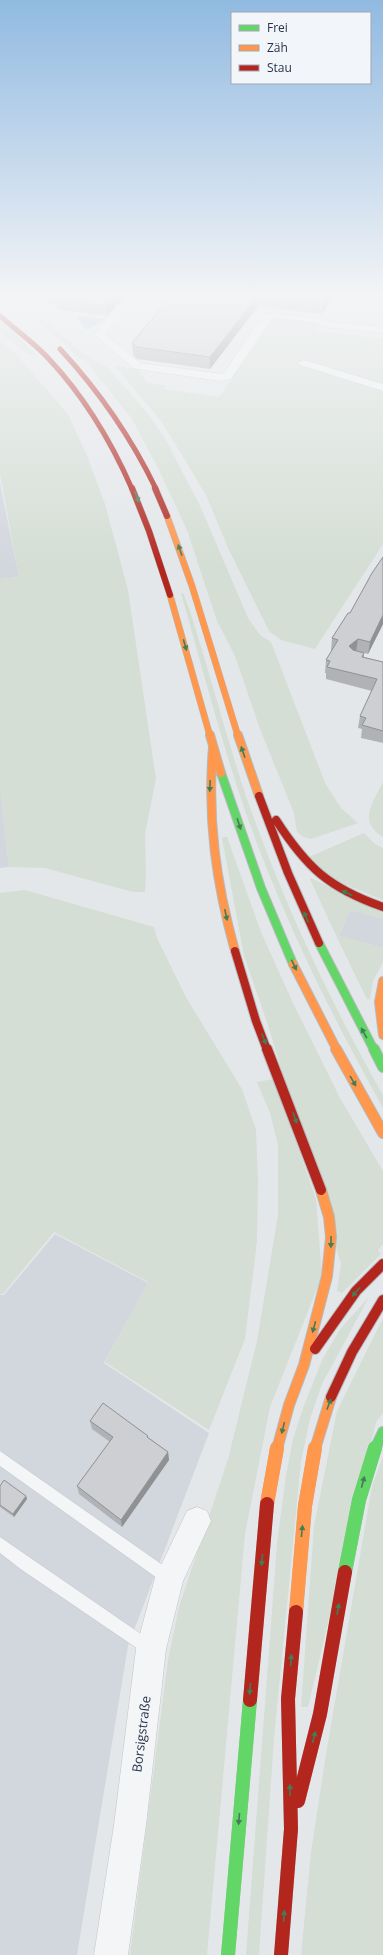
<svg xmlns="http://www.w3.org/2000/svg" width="383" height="1955" viewBox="0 0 383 1955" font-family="'Open Sans',sans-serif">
	<rect width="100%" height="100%" fill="#e4e7ea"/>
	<!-- built -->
	<path fill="#d2d6dd" d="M0,483L19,577L0,579Z
		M0,787L9,867L0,868Z
		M350,910L383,919V948L339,936Z
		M55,1234L148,1283L104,1363L209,1433L128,1646L77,1955H0V1295H4Z"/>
	<!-- green -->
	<path fill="#d4ded4" d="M3,293H10L20,299L83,353L107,367L144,409L165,438L202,510L248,618L260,635L271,642L325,783L341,808L358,823L311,839L303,837L297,832L294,813L260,729L235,656L217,621L187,530L157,466L132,419L89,365L91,364L79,358L25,309Z
		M273,317L320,323L317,331L383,338V544L315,649L281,640L269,631L229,550L206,495L162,422L115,366L137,369L147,382L166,386L164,389L219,397Z
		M0,319L37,355H28L0,332Z
		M0,341L15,353L68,414L87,456L105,504L128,590L156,779L145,834L146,874L145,892H133L45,868L9,867L0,787V579L19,577L0,474Z
		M181,593H183L190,611C210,673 226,737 247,799C283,901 329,1000 383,1095V1108C337,1025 295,942 261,854C228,769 206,681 181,593Z
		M383,782V837C357,822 373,802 383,782Z
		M364,833L375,844L383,848V900L332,879L309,857Z
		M224,837H227L261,932L293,1003L340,1098L383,1171V1244L378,1250L381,1254L342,1293L337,1291L341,1264L267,1022L244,956L222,838Z
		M311,878L383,913V919L350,910L339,936L383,948V962L373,981L370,999H367C347,959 328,919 310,879Z
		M25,890L154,927L157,938L187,999L242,1089L256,1130L258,1181L257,1241L245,1339L209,1430L105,1362L148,1282L54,1232L3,1294H0V893Z
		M274,1079L316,1199L322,1276L270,1407L245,1534L207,1955H130L168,1660L179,1607L228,1459L257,1341L278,1215V1145L270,1113L257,1082Z
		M369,1297L322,1384L310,1419L301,1461L274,1739L259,1955H246L277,1544L286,1475L293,1439L303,1408L323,1358L341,1328Z
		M383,1318V1413L376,1422L308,1707H301L314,1526L337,1411Z
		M383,1456V1955H301L311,1852L326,1754L372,1486Z"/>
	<!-- water -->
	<path fill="#b0c3d7" d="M82,316L105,319L89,329H85L77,318Z"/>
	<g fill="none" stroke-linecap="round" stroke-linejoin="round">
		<defs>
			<path id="lane" d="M269,313L321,319L324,321L321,323L267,316V314Z
				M0,1451L174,1573L176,1578L174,1583L169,1585L164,1583L0,1466Z
				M0,1537L154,1643L156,1648L154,1653L149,1655L144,1653L22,1570L0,1553Z"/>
			<path id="street" d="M129,293H140L105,334L140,363L223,374L265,313H273L274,315L231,379L220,381L137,369L133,368L94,334Z
				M321,318L329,322L383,327V333L323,327L316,321Z
				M304,360L383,384V391L300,365L298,363Z
				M197,1507L207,1511L211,1521L183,1581L166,1649L146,1825L128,1955H94L114,1825L136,1649L155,1578L187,1511Z"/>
			<path id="fast-far2" d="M221,773L261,888L293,964
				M319,943L374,1050"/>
			<path id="fast-far1" d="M374,1049L383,1067
				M375,1449L383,1432"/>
			<path id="fast" d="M345,1572L359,1500L375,1448
				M228,1955L250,1700"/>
			<path id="slow-far3" d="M167,516L192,586L238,736
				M170,595L210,736"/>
			<path id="slow-far2" d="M210,735L221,773
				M238,735L259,796
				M213,747C207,818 216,883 235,951
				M293,964L337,1050
				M383,981L379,1002L383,1035"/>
			<path id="slow-far1" d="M336,1049L383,1133
				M277,1449L289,1405L304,1365L327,1276L331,1237L329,1217L321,1190
				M315,1449L331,1397"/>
			<path id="slow" d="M267,1504L277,1448
				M296,1612L305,1506L315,1448"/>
			<path id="jam-far4" d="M0,316C16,330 34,343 48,358C84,396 111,441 132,489
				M60,349C99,391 131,437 156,489"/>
			<path id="jam-far3" d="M132,488L149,531L170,595
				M155,488L167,516"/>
			<path id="jam-far2" d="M259,796L288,873L319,943
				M276,820C307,868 329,888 383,907
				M235,951L256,1021L267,1050"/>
			<path id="jam-far1" d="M267,1049L321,1190
				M315,1349L356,1291L383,1264
				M331,1397L352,1352L383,1300"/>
			<path id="jam" d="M250,1700L267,1504
				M298,1801L320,1714L345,1572
				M281,1955L291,1829L288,1699L296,1612"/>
		</defs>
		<!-- lane casing -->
		<use href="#lane" stroke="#c2c5c8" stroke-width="1"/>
		<!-- street casing -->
		<use href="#street" stroke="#c2c5c8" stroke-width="1"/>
		<!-- fast-far2 casing -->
		<use href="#fast-far2" stroke="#b6babf" stroke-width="10"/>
		<!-- fast-far1 casing -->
		<use href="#fast-far1" stroke="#b6babf" stroke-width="12"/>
		<!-- fast casing -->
		<use href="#fast" stroke="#b6babf" stroke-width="14"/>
		<!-- slow-far3 casing -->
		<use href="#slow-far3" stroke="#b6babf" stroke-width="7"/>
		<!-- slow-far2 casing -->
		<use href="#slow-far2" stroke="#b6babf" stroke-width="10"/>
		<!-- slow-far1 casing -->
		<use href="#slow-far1" stroke="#b6babf" stroke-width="12"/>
		<!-- slow casing -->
		<use href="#slow" stroke="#b6babf" stroke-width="14"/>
		<!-- jam-far4 casing -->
		<use href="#jam-far4" stroke="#b6babf" stroke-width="5.5"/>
		<!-- jam-far3 casing -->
		<use href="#jam-far3" stroke="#b6babf" stroke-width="7"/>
		<!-- jam-far2 casing -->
		<use href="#jam-far2" stroke="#b6babf" stroke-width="10"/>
		<!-- jam-far1 casing -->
		<use href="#jam-far1" stroke="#b6babf" stroke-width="12"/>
		<!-- jam casing -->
		<use href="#jam" stroke="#b6babf" stroke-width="14"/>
		<!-- lane -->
		<use href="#lane" fill="#f3f5f6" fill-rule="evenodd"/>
		<!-- street -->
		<use href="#street" fill="#f3f5f6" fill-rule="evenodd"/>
		<!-- fast-far2 -->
		<use href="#fast-far2" stroke="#63d668" stroke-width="8"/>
		<!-- fast-far1 -->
		<use href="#fast-far1" stroke="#63d668" stroke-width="10"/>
		<!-- fast -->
		<use href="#fast" stroke="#63d668" stroke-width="14"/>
		<!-- slow-far3 -->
		<use href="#slow-far3" stroke="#ff974d" stroke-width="6"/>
		<!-- slow-far2 -->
		<use href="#slow-far2" stroke="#ff974d" stroke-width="8"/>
		<!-- slow-far1 -->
		<use href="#slow-far1" stroke="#ff974d" stroke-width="10"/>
		<!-- slow -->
		<use href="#slow" stroke="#ff974d" stroke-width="14"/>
		<!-- jam-far4 -->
		<use href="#jam-far4" stroke="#b3261e" stroke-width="5"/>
		<!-- jam-far3 -->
		<use href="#jam-far3" stroke="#b3261e" stroke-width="6"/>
		<!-- jam-far2 -->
		<use href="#jam-far2" stroke="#b3261e" stroke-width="8"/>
		<!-- jam-far1 -->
		<use href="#jam-far1" stroke="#b3261e" stroke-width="10"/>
		<!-- jam -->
		<use href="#jam" stroke="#b3261e" stroke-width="14"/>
	</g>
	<!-- wall -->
	<path fill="#b0b2b5" d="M37,293H121L122,299L107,316L60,310Z
		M174,293H335L322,314L258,306L210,369L137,359L133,355L132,343Z
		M383,557V624L368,654L364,653V657L383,662V743L361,738L362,729L358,728L360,716L372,691L326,679V673H325L326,660L332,651L331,650L332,638L350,613Z
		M90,1421L149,1438L168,1452L169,1460L122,1527L79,1494L77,1486L110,1442L92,1429Z
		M0,1486L26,1496L27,1499L14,1517L0,1507Z"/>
	<!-- shaded-wall -->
	<path fill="#909193" d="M118,293H121L122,299L107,316V306Z
		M329,293H335L322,314L323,303Z
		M259,294L258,306L210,369V357Z
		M383,615V624L368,654L370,642Z
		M358,639L356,652L348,658L349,646Z
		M168,1452L169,1460L122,1527L121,1520Z
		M26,1496L27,1499L14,1517L13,1514Z"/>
	<!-- building -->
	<path fill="#cdcfd2" stroke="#909193" d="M49,293H118L107,306L59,300Z
		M174,293H329L323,303L259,294L210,357L137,347L132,343Z
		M383,557V615L370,642L358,639L349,646L353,650L364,653L362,657L383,662V731L362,725L366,718L360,716L377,679L327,667L330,661L326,660L338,640L332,638L348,613H350L372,573Z
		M103,1403L148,1436L147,1437L168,1452L121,1520L77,1486L113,1437L90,1421Z
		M4,1480L26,1496L13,1514L0,1505V1486Z"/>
	<!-- one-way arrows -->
	<defs><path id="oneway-solid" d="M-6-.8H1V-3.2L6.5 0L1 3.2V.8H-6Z"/></defs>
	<g fill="#437c55">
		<use href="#oneway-solid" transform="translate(137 497) rotate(68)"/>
		<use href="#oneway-solid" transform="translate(180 550) rotate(-109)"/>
		<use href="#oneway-solid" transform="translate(185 645) rotate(74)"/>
		<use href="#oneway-solid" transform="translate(243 752) rotate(-109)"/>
		<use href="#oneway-solid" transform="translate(210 786) rotate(92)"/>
		<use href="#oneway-solid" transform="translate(239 824) rotate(72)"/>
		<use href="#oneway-solid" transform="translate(347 893) rotate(-154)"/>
		<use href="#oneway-solid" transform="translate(226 915) rotate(78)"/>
		<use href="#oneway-solid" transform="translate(306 917) rotate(-114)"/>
		<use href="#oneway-solid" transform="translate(294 965) rotate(65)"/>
		<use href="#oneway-solid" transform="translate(364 1033) rotate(-119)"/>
		<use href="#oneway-solid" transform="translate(264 1039) rotate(68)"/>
		<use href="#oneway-solid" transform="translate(353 1081) rotate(60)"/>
		<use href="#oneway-solid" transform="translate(295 1118) rotate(70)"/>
		<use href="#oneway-solid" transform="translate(331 1242) rotate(91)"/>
		<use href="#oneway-solid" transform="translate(356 1292) rotate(130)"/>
		<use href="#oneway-solid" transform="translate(314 1327) rotate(105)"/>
		<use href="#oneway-solid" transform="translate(329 1404) rotate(-70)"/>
		<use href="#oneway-solid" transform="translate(283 1428) rotate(104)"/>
		<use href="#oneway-solid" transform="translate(363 1482) rotate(-75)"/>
		<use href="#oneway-solid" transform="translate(302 1531) rotate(-84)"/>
		<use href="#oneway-solid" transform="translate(262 1560) rotate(95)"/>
		<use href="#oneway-solid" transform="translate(338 1609) rotate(-80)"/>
		<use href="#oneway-solid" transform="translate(291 1660) rotate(-86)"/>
		<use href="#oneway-solid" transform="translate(250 1689) rotate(95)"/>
		<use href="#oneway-solid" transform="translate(314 1737) rotate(-76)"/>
		<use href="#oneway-solid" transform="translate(290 1790) rotate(-91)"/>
		<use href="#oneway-solid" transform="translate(239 1819) rotate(95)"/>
		<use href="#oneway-solid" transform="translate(284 1916) rotate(-86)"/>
	</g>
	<!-- sky -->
	<linearGradient id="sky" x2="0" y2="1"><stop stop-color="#91bae1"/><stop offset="0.52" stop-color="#f3f4f6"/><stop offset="1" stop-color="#f3f4f6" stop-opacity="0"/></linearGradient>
	<rect width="383" height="567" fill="url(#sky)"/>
	<g text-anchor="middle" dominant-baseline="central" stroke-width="3" stroke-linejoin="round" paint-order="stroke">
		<!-- near-street labels -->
		<g font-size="13" fill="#283345" stroke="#f2f5f9">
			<text transform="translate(141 1734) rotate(-83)">Borsigstraße</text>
		</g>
	</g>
	<!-- legend -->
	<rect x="231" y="12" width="140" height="72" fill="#f2f5f9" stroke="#a1a7b1"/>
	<rect x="239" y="25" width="20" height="6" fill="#63d668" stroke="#a1a7b1"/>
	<text x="267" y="32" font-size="12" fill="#283345">Frei</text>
	<rect x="239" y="45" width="20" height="6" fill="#ff974d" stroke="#a1a7b1"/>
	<text x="267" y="52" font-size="12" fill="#283345">Zäh</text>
	<rect x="239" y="65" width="20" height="6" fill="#b3261e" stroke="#a1a7b1"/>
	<text x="267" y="72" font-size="12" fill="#283345">Stau</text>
</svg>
